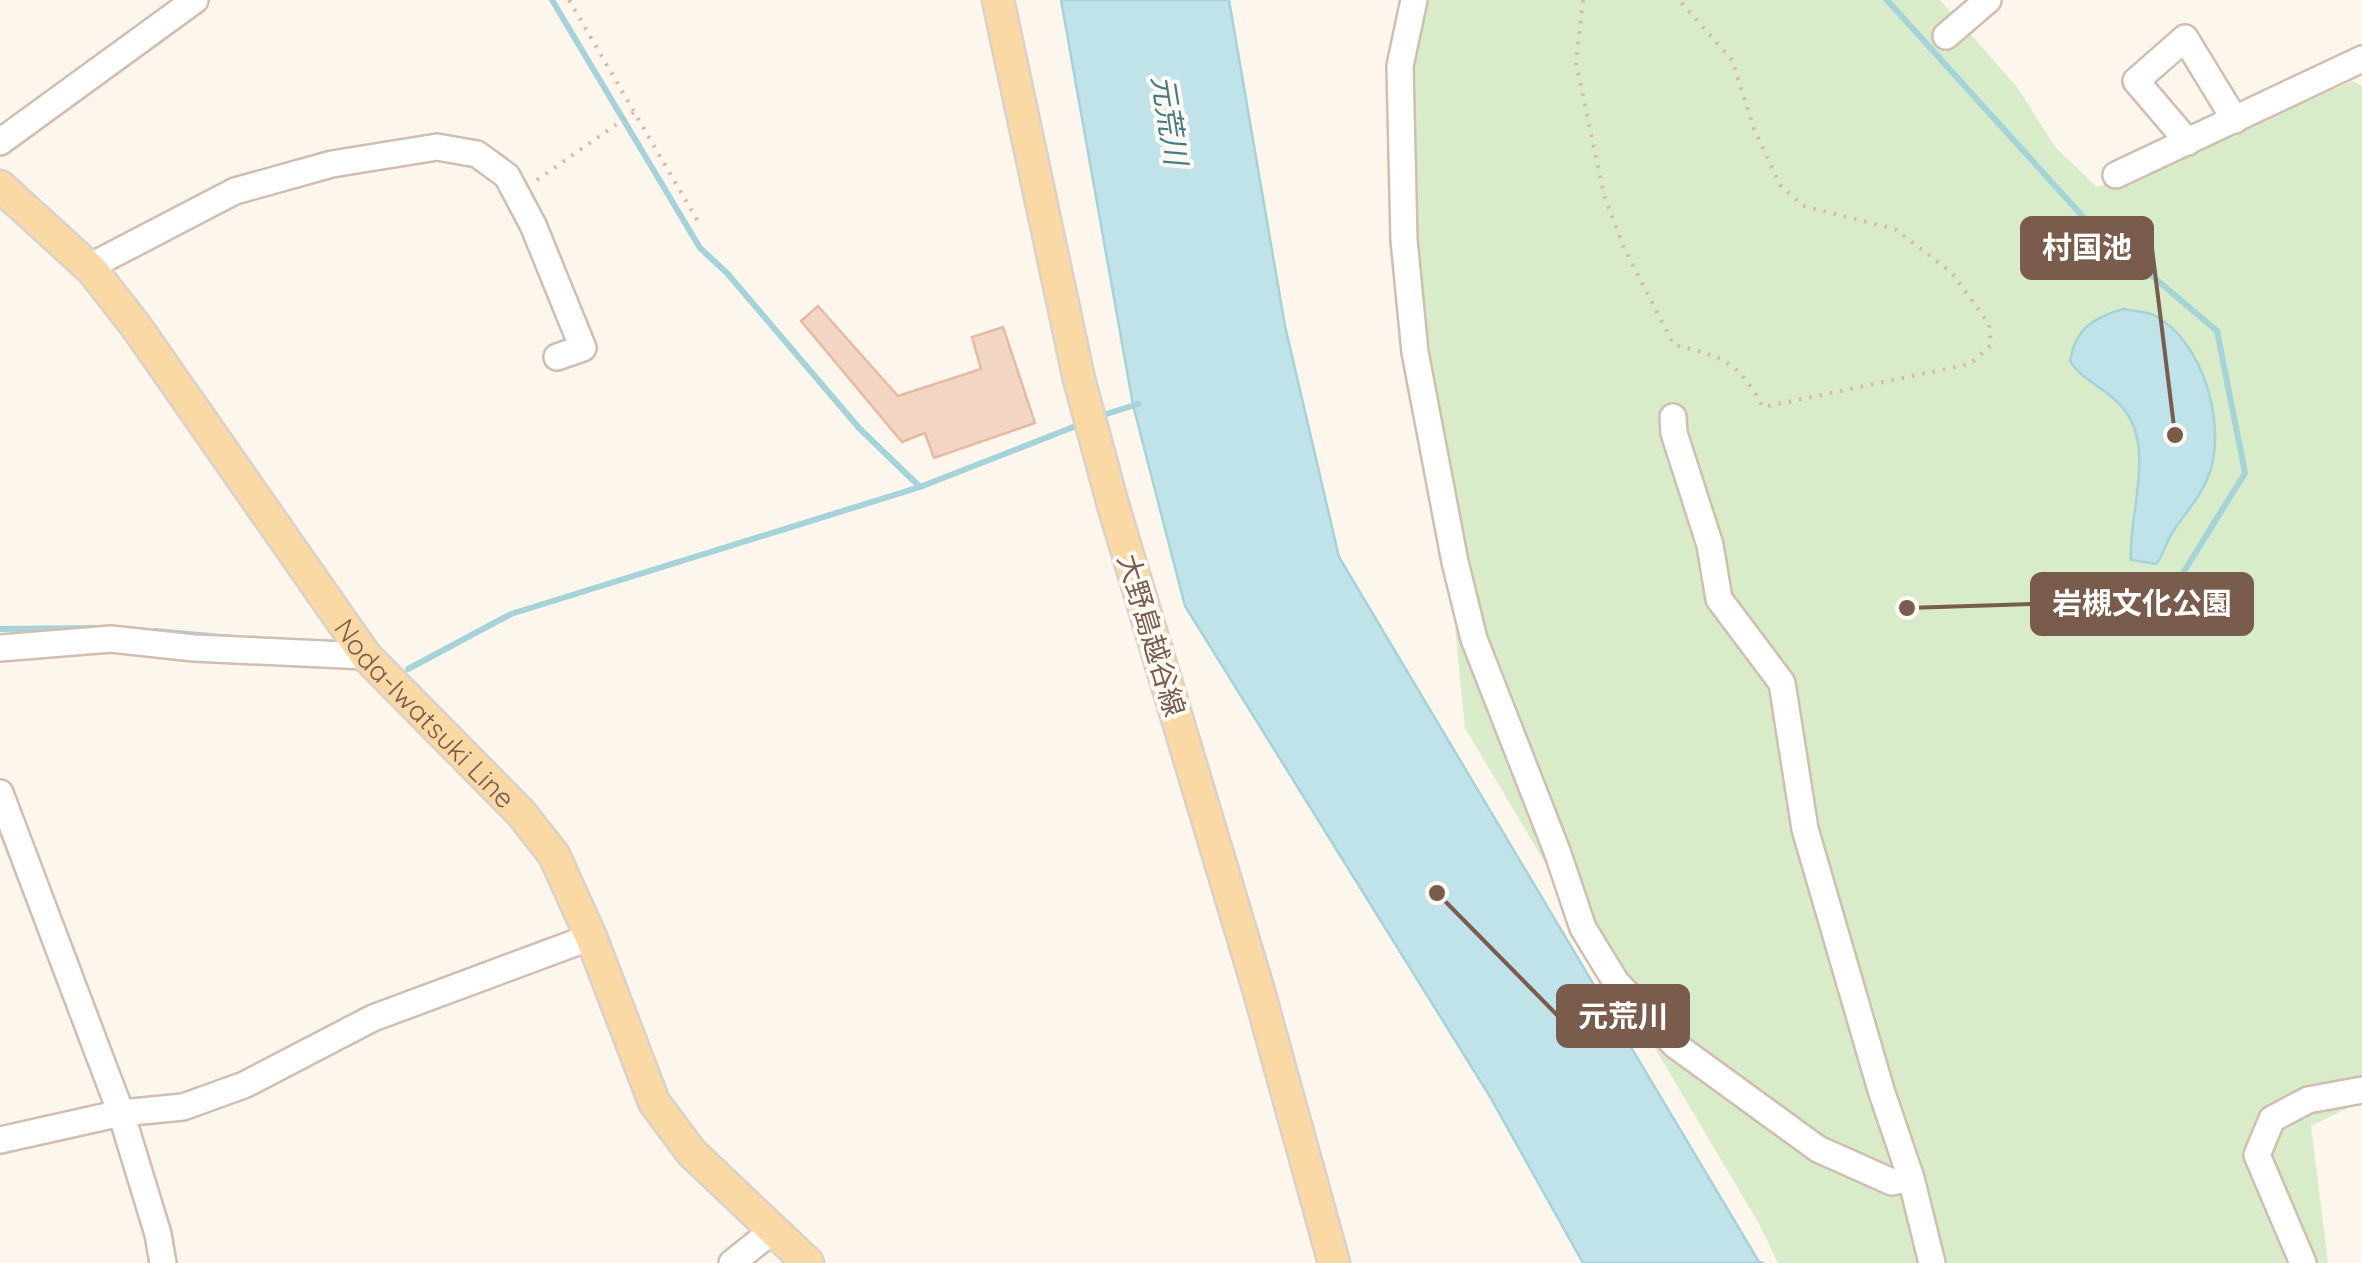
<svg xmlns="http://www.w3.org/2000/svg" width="2362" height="1263" viewBox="0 0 2362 1263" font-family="Quicksand,'Noto Sans JP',sans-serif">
	<rect width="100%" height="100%" fill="#fdf6ec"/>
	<!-- green -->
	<path fill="#d8ecc9" d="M1424,0H1940L2017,87L2056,148L2097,187L2215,142L2353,81L2362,86V1101L2311,1126L2328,1263H1778L1758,1222L1465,728L1405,121Z"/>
	<!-- water -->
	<path fill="#bfe3e8" stroke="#a5d3da" stroke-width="2.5" d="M1061,0H1229L1285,326L1339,557L1759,1262L1764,1263H1583L1489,1095L1185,606L1133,405Z
		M2123,309C2132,311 2145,311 2154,315C2203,341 2226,422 2210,472C2202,496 2187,510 2174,530C2166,541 2164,555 2156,564L2131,560C2128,512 2157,448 2122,407C2107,388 2082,381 2070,361C2076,328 2093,318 2123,309Z"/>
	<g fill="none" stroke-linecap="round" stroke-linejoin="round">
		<!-- stream -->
		<path stroke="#a5d3da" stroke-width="6" d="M552,0L700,248L727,273L859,428L920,487
			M1887,0L2085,219L2217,331L2245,473L2183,573
			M1097,417L1138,404
			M0,629L99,628
			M156,631L233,638
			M408,669L511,614L920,487L1081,424"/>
	</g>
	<!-- building -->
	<path fill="#f3d5c3" stroke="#e6bba3" stroke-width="2.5" d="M818,306L898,396L981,369L972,337L1003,327L1035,423L934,458L925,433L902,442L801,321Z"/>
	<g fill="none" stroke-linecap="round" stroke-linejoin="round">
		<defs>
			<path id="minor" d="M1414,0L1400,66L1404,240L1415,352L1455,562L1474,639L1557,851L1583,928L1616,982L1675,1045L1818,1149L1892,1182L1911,1178
				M1946,36L1988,0
				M0,142L195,0
				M2188,142L2136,81L2185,38L2235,120
				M2116,175L2362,59
				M89,267L235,191L332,164L437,147L477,154L507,176L533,225L583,348L557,357
				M1673,417L1674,433L1710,545L1719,599L1782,683L1805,829L1881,1090L1911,1178L1932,1263
				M0,648L111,639L194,648L366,656
				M0,793L121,1113L158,1234L163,1263
				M0,1140L121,1113L183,1107L244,1085L373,1018L591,937
				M732,1263L772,1231
				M2303,1263L2257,1155L2272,1119L2308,1100L2362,1090"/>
			<g id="major">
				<path d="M998,0L1079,379L1113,505L1258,988L1334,1263"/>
				<path id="s1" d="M0,186L92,270L135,325L366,656L521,813L554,855L591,937L654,1102L691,1152L808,1263"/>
			</g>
		</defs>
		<!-- minor casing -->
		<use href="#minor" stroke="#d1beb0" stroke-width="30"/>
		<!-- major casing -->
		<use href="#major" stroke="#dad1cd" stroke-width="35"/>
		<!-- path -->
		<path stroke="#d9b8a5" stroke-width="4" stroke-dasharray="2.5 8" stroke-linecap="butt" d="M569,0L700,225
			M1583,0L1576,63L1604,195L1624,248L1674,345C1722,356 1739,362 1763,407L1970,364L1991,345L1989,324L1952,273L1895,229L1803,206L1780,185L1754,129L1732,60L1679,0
			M537,180L634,112"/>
		<!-- minor -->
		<use href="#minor" stroke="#fff" stroke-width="25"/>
		<!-- major -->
		<use href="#major" stroke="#fbd9a5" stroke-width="30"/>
	</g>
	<g text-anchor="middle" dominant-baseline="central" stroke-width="8" stroke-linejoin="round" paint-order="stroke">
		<!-- street labels -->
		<g font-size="28" fill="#7a5c4d" stroke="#fffaf3">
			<text transform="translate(1152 635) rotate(73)">大野島越谷線</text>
			<text stroke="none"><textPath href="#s1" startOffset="680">Noda-Iwatsuki Line</textPath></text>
		</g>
		<!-- water labels -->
		<g font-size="30" font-style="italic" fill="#437c86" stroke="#fffaf3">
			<text transform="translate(1170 120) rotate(81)">元荒川</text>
		</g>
	</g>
	<!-- callouts -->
	<path fill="none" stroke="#7a5c4d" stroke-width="4" d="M2175 435L2152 248M1907 608L2032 604M1437 893L1558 1016"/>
	<g fill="#7a5c4d" stroke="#fffaf3" stroke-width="4">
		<circle cx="2175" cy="435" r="10"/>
		<circle cx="1907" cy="608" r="10"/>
		<circle cx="1437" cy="893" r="10"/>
	</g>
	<g fill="#7a5c4d" stroke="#7a5c4d" stroke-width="4">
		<rect x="2022" y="218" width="130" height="60" rx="10"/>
		<rect x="2032" y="574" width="220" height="60" rx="10"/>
		<rect x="1558" y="986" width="130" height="60" rx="10"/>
	</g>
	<g font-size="30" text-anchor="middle" font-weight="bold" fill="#fff">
		<text x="2087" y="258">村国池</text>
		<text x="2142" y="614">岩槻文化公園</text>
		<text x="1623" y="1027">元荒川</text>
	</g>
</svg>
